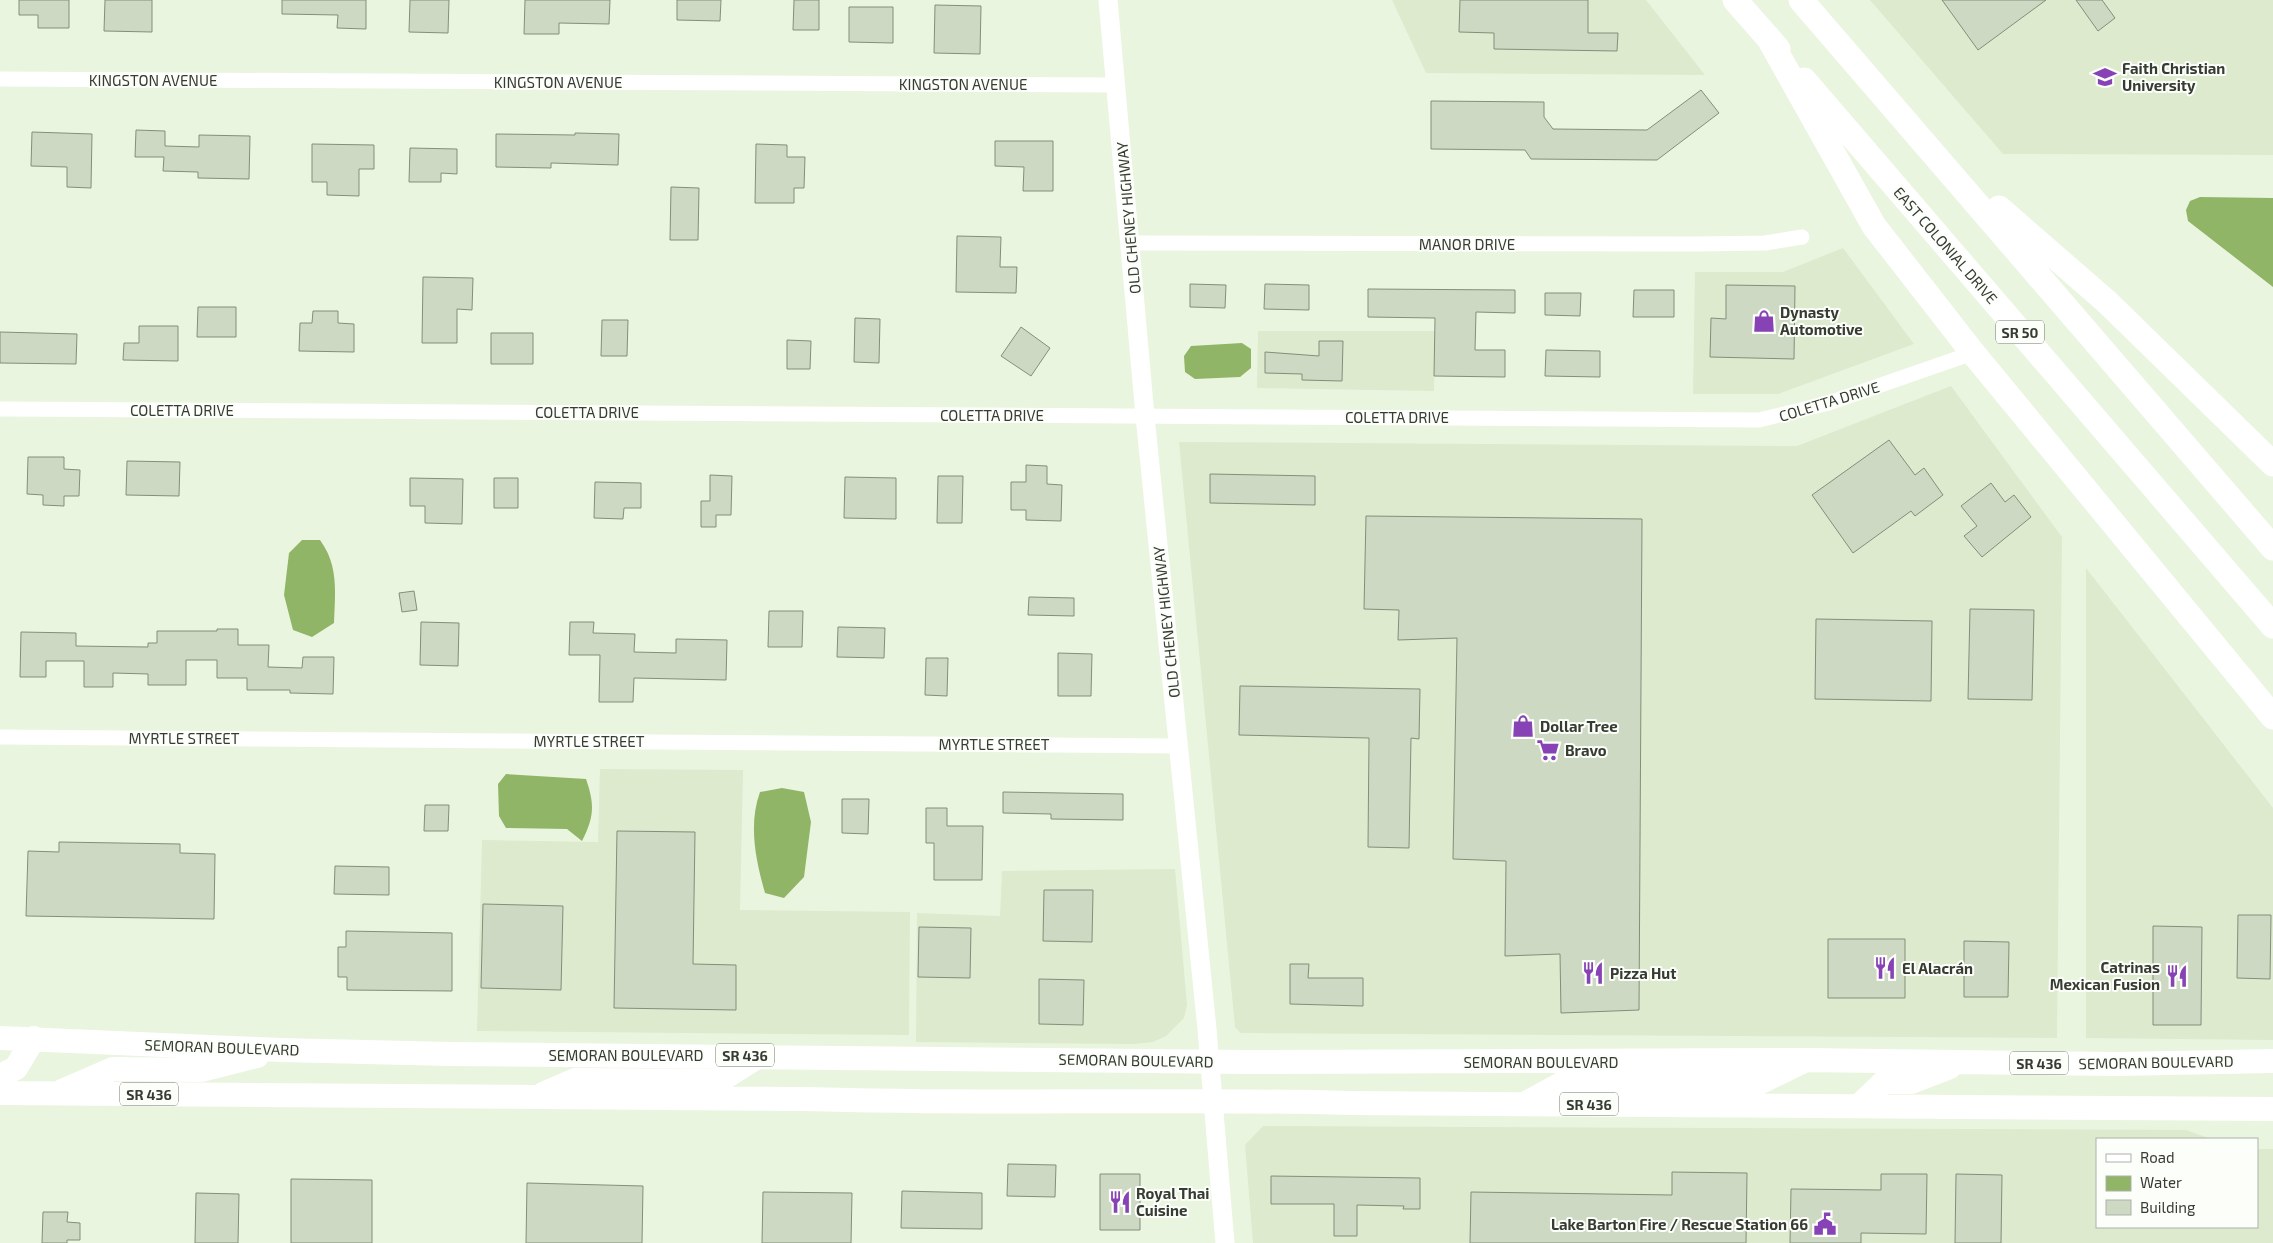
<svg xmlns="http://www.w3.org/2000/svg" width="2273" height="1243" viewBox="0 0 2273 1243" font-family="'Exo 2',sans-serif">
	<rect width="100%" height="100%" fill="#eaf5df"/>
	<!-- built -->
	<path fill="#ddeace" d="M1392,0H1646L1705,75L1426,73Z
		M1870,0H2273V155L2003,154Z
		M1843,248L1914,344L1778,394H1693L1695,272H1783Z
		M1258,331H1434V391L1257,388Z
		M1951,386L2062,537L2057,1038L1241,1033L1235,1027L1179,442L1797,446Z
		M2086,568L2273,808V1040L2086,1038Z
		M600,769L743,770L740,910L910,912L909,1035L477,1031L482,840L598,842Z
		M1175,869L1187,1005L1184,1018L1166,1036L1153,1042L1135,1044L916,1042L917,913L1000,916L1002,871Z
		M1263,1126L2186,1130L2211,1139H2097V1227H2257V1149H2273V1243H1253L1245,1145Z"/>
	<!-- water -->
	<path fill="#91b566" d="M2200,197L2273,198V287L2188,221L2186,210L2190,201Z
		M1242,343L1251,349V368L1240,377L1195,379L1185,372L1184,356L1191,346Z
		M302,540H320C339,566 335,592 334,623L312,637L293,630L284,595L289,553Z
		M506,774L586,779C595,805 594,817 582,841L567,829L506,828L499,816L498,784Z
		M782,788L804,792L811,822L804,877L784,898L765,893C756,861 748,825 760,792Z"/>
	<!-- building -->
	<path fill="#ced9c4" stroke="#848e7a" d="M19,0H69V28H38V15H19Z
		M105,0H152V32L104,31Z
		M282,0H366V29L337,28L338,15L282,14Z
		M410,0H449L448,33L409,32Z
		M525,0H610L609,24L559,23V34H524Z
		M677,0H721L720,21L677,20Z
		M794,0H819V30H793Z
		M1460,0H1588V33H1618L1617,51L1494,49V33L1459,32Z
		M1942,0H2046L1978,50Z
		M2076,0H2102L2115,18L2098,31Z
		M935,5L981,6L980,54L934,53Z
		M849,7H893V43L849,42Z
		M1701,90L1719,113L1657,160L1531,159L1525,150L1431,149V101L1544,102V117L1553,129L1647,130Z
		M136,130L165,131V146L199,147V135L250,136L249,179L198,178V172L163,171L164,157H135Z
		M32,132L92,134L91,188L67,187V167L31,166Z
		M575,133L619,134L618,165L551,163V168L496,167V134L575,135Z
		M995,141H1053V191H1023L1024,167L995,166Z
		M312,144L374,145V169H359V196L327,195V182H312Z
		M756,144L787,145V157H805L804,188H794V203H755Z
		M410,148L457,149V174L441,173V182H409Z
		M671,187L699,188L698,240H670Z
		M957,236L1001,237L1000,267H1017L1016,293L956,292Z
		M423,277L473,278L472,310L457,309V343H422Z
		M1190,284L1226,285L1225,308L1190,307Z
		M1265,284L1309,285V310L1264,309Z
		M1726,285L1795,286L1794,359L1710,357L1711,318L1726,319Z
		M1368,289L1515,290V313L1476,312L1475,350H1505V377L1434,376L1435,318L1368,317Z
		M1634,290H1674V317H1633Z
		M1545,293H1581L1580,316L1545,315Z
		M198,307H236V337H197Z
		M313,311H338V323L354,324V352L299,351L300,323H312Z
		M855,318L880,319L879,363L854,362Z
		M602,320H628L627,356H601Z
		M139,326H178V361L123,360L124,343H139Z
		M1021,327L1050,348L1031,376L1001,356Z
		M0,332L77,334L76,364L0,363Z
		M491,333H533V364H491Z
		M787,340L811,341L810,369H787Z
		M1319,341H1343L1342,381L1302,380V374L1265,373V352L1319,356Z
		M1546,350L1600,351V377L1545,376Z
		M1889,440L1915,475L1924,468L1943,495L1915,516L1911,511L1853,553L1812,495Z
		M28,457H64V469L80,470L79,496H64V506L43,505V495L27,494Z
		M127,461L180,462L179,496L126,495Z
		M1026,465L1047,466V484L1062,485L1061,521L1026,520V510H1011V482H1026Z
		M1210,474L1315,476V505L1210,503Z
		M710,475L732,476L731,515H716V527H701V501H710Z
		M938,476H963L962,523H937Z
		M845,477L896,478V519L844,518Z
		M410,478L463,479L462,524L425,523V506H410Z
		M494,478H518V508H494Z
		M595,482L641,483V508H624L623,519L594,518Z
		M1991,483L2005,502L2014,495L2031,517L1982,557L1964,536L1977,526L1961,506Z
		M1366,516L1642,519L1639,1010L1561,1013L1560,954L1505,956L1506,861L1453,859L1457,638L1398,640L1399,610L1364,609Z
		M414,591L417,610L402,612L399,593Z
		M1029,597L1074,598V616L1028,615Z
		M1970,609L2034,610L2032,700L1968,699Z
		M769,611H803L802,647H768Z
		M1816,619L1932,621L1931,701L1815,699Z
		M421,622L459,623L458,666L420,665Z
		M570,622H594L593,633L635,634L634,652L676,653V639L727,640L726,680L634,678L633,702H599L600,655H569Z
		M838,627L885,628L884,658L837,657Z
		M217,629H238V645H269L268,667L302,668L303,657H334L333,694L290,693V690H247V678H217V660H186V685H148V674L113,673V687H84V661H46V677H20L21,632L76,633V646L148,647V643H157V631H217Z
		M1058,653L1092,654L1091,696H1058Z
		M926,658H948L947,696L925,695Z
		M1240,686L1420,689L1419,739L1411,738L1409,848L1368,847L1369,738L1239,735Z
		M1003,792L1123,794V820L1051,819V814L1003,813Z
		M842,799H869L868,834L842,833Z
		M425,805H449L448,831H424Z
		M926,808H947V826H983L982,880H934V843H926Z
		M617,831L695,832L693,964L736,965V1010L614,1008Z
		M59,842L180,844V853L215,854L214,919L26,916L28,851L59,852Z
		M335,866L389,867V895L334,894Z
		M1044,890H1093L1092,942L1043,941Z
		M483,904L563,906L561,990L481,988Z
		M2238,915H2271L2270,979L2237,978Z
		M2153,926L2202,927L2201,1025H2153Z
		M919,927L971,928L970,978L918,977Z
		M346,931L452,933V991L347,990V977H338V947H346Z
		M1828,939H1905V998H1828Z
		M1964,941L2009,942L2008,997H1964Z
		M1290,964H1309L1308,978H1363V1006L1290,1004Z
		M1039,979L1084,980L1083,1025L1039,1024Z
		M1008,1164L1056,1165L1055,1197L1007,1196Z
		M1672,1172L1747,1173L1746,1243H1470L1471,1192L1672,1195Z
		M1100,1174H1140V1230H1100Z
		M1881,1174H1927L1926,1234L1861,1233V1243H1790L1791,1189L1881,1190Z
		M1956,1174L2002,1175L2001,1243H1955Z
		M1271,1176L1420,1178V1209H1403L1404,1206L1357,1205V1236H1334V1204H1271Z
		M291,1179L372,1180V1243H291Z
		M527,1183L643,1186L642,1243H526Z
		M902,1191L982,1193V1229L901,1228Z
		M763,1192L852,1193L851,1243H762Z
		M196,1193L239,1194L238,1243H195Z
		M43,1212H68L67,1222L80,1223V1240H67V1243H42Z"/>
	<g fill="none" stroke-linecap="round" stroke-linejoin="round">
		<!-- minor -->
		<path stroke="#fff" stroke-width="15" d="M0,79L1116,85
			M1131,243L1699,244L1765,243L1802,237
			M0,409L1759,420L1829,403L1973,353
			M0,737L1178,746"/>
		<!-- tertiary -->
		<path stroke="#fff" stroke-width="19" d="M1108,0L1145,416L1207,1029L1225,1243"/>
		<!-- primary -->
		<path stroke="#fff" stroke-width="24" d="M0,1038L281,1050L450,1054L1245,1062L1805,1060L2117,1064L2273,1061
			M0,1076L16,1068L34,1038
			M62,1091L113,1069L201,1070L257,1056
			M0,1093L806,1099C987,1105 1169,1098 1350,1103L2273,1109
			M543,1094L575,1080L719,1081L759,1056
			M1526,1103L1561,1084H1757L1800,1063
			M1859,1106L1884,1082H1911L1950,1067"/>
		<!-- trunk -->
		<path stroke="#fff" stroke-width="25" d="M1735,0L1778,49
			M1801,0L2273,548
			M1768,37L1874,226L1973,353L2273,717
			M1804,80L2273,626
			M1999,208L2107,302L2273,464"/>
	</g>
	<!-- icons -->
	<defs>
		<symbol id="university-bare" viewBox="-9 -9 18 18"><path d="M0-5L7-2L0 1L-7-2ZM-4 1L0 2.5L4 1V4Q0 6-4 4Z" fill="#8742b5" stroke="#fcfefa" stroke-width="2.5" paint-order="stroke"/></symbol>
		<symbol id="shop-bare" viewBox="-9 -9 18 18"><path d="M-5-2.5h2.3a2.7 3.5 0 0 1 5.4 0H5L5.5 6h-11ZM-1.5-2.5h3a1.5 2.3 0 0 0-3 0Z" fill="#8742b5" stroke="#fcfefa" stroke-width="2.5" paint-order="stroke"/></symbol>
		<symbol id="supermarket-bare" viewBox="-9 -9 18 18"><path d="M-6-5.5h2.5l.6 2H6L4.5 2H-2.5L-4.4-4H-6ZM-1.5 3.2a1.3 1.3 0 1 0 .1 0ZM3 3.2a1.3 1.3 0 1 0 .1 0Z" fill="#8742b5" stroke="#fcfefa" stroke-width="2.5" paint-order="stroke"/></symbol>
		<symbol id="restaurant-bare" viewBox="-9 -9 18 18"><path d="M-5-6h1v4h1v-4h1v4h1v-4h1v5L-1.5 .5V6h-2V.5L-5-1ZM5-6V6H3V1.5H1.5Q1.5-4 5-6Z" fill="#8742b5" stroke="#fcfefa" stroke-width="2.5" paint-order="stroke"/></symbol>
		<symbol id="civic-bare" viewBox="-9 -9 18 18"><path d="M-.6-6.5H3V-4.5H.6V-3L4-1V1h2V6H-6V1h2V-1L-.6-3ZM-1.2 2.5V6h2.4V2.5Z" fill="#8742b5" stroke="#fcfefa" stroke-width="2.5" paint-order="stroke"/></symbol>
	</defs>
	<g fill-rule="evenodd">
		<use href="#university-bare" x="2089" y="61" width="32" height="32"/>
		<use href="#shop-bare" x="1748" y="305" width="32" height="32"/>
		<use href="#shop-bare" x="1507" y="710" width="32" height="32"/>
		<use href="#supermarket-bare" x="1532" y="734" width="32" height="32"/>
		<use href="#restaurant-bare" x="1869" y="952" width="32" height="32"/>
		<use href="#restaurant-bare" x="1577" y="957" width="32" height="32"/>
		<use href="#restaurant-bare" x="2161" y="960" width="32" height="32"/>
		<use href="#restaurant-bare" x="1104" y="1186" width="32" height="32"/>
		<use href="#civic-bare" x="1809" y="1208" width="32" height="32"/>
	</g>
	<g text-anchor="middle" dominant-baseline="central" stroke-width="4" stroke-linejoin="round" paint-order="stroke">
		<!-- shield labels -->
		<g fill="#fcfefa" stroke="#72766f" stroke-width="1">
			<rect x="1996" y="320.5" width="48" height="23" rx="4"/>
			<rect x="716" y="1043.5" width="58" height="23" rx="4"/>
			<rect x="2010" y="1051.5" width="58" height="23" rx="4"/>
			<rect x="120" y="1082.5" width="58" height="23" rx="4"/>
			<rect x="1560" y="1092.5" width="58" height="23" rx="4"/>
		</g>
		<g font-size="14" font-weight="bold" fill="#373c33">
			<text x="2020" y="332">SR 50</text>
			<text x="745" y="1055">SR 436</text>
			<text x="2039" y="1063">SR 436</text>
			<text x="149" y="1094">SR 436</text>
			<text x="1589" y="1104">SR 436</text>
		</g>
		<!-- poi labels -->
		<g font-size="15" font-weight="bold" fill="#373c33" stroke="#fcfefa" text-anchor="start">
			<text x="2122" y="68">Faith Christian<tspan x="2122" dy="17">University</tspan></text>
			<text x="1780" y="312">Dynasty<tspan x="1780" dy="17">Automotive</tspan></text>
			<text x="1540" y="726">Dollar Tree</text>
			<text x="1565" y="750">Bravo</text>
			<text x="2160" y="967" text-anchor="end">Catrinas<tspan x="2160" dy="17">Mexican Fusion</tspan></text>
			<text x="1902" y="968">El Alacrán</text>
			<text x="1610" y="973">Pizza Hut</text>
			<text x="1136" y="1193">Royal Thai<tspan x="1136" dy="17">Cuisine</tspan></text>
			<text x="1808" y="1224" text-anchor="end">Lake Barton Fire / Rescue Station 66</text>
		</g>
		<!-- street labels -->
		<g font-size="15" fill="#373c33" stroke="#fcfefa">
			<text x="153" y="80">KINGSTON AVENUE</text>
			<text x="558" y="82">KINGSTON AVENUE</text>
			<text x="963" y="84">KINGSTON AVENUE</text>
			<text transform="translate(1128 218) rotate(-95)">OLD CHENEY HIGHWAY</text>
			<text x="1467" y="244">MANOR DRIVE</text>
			<text transform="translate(1946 245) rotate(49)">EAST COLONIAL DRIVE</text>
			<text transform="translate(1829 401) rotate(-17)">COLETTA DRIVE</text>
			<text x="182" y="410">COLETTA DRIVE</text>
			<text x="587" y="412">COLETTA DRIVE</text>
			<text x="992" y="415">COLETTA DRIVE</text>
			<text x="1397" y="417">COLETTA DRIVE</text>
			<text transform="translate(1166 622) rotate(-96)">OLD CHENEY HIGHWAY</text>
			<text x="184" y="738">MYRTLE STREET</text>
			<text x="589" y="741">MYRTLE STREET</text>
			<text x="994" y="744">MYRTLE STREET</text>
			<text transform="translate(222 1047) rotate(2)">SEMORAN BOULEVARD</text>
			<text x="626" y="1055">SEMORAN BOULEVARD</text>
			<text transform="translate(1136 1060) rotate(1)">SEMORAN BOULEVARD</text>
			<text x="1541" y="1062">SEMORAN BOULEVARD</text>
			<text transform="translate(2156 1062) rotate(-1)">SEMORAN BOULEVARD</text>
		</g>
	</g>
	<!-- legend -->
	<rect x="2096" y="1138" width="162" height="90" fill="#fcfefa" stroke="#adb0aa"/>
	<rect x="2106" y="1154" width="25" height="8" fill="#ffffff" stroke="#adb0aa"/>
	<text x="2140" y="1163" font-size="15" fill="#373c33">Road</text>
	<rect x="2106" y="1176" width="25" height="15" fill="#91b566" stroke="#adb0aa"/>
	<text x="2140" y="1188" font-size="15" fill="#373c33">Water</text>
	<rect x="2106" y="1200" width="25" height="15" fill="#ced9c4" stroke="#adb0aa"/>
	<text x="2140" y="1213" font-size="15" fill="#373c33">Building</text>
</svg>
